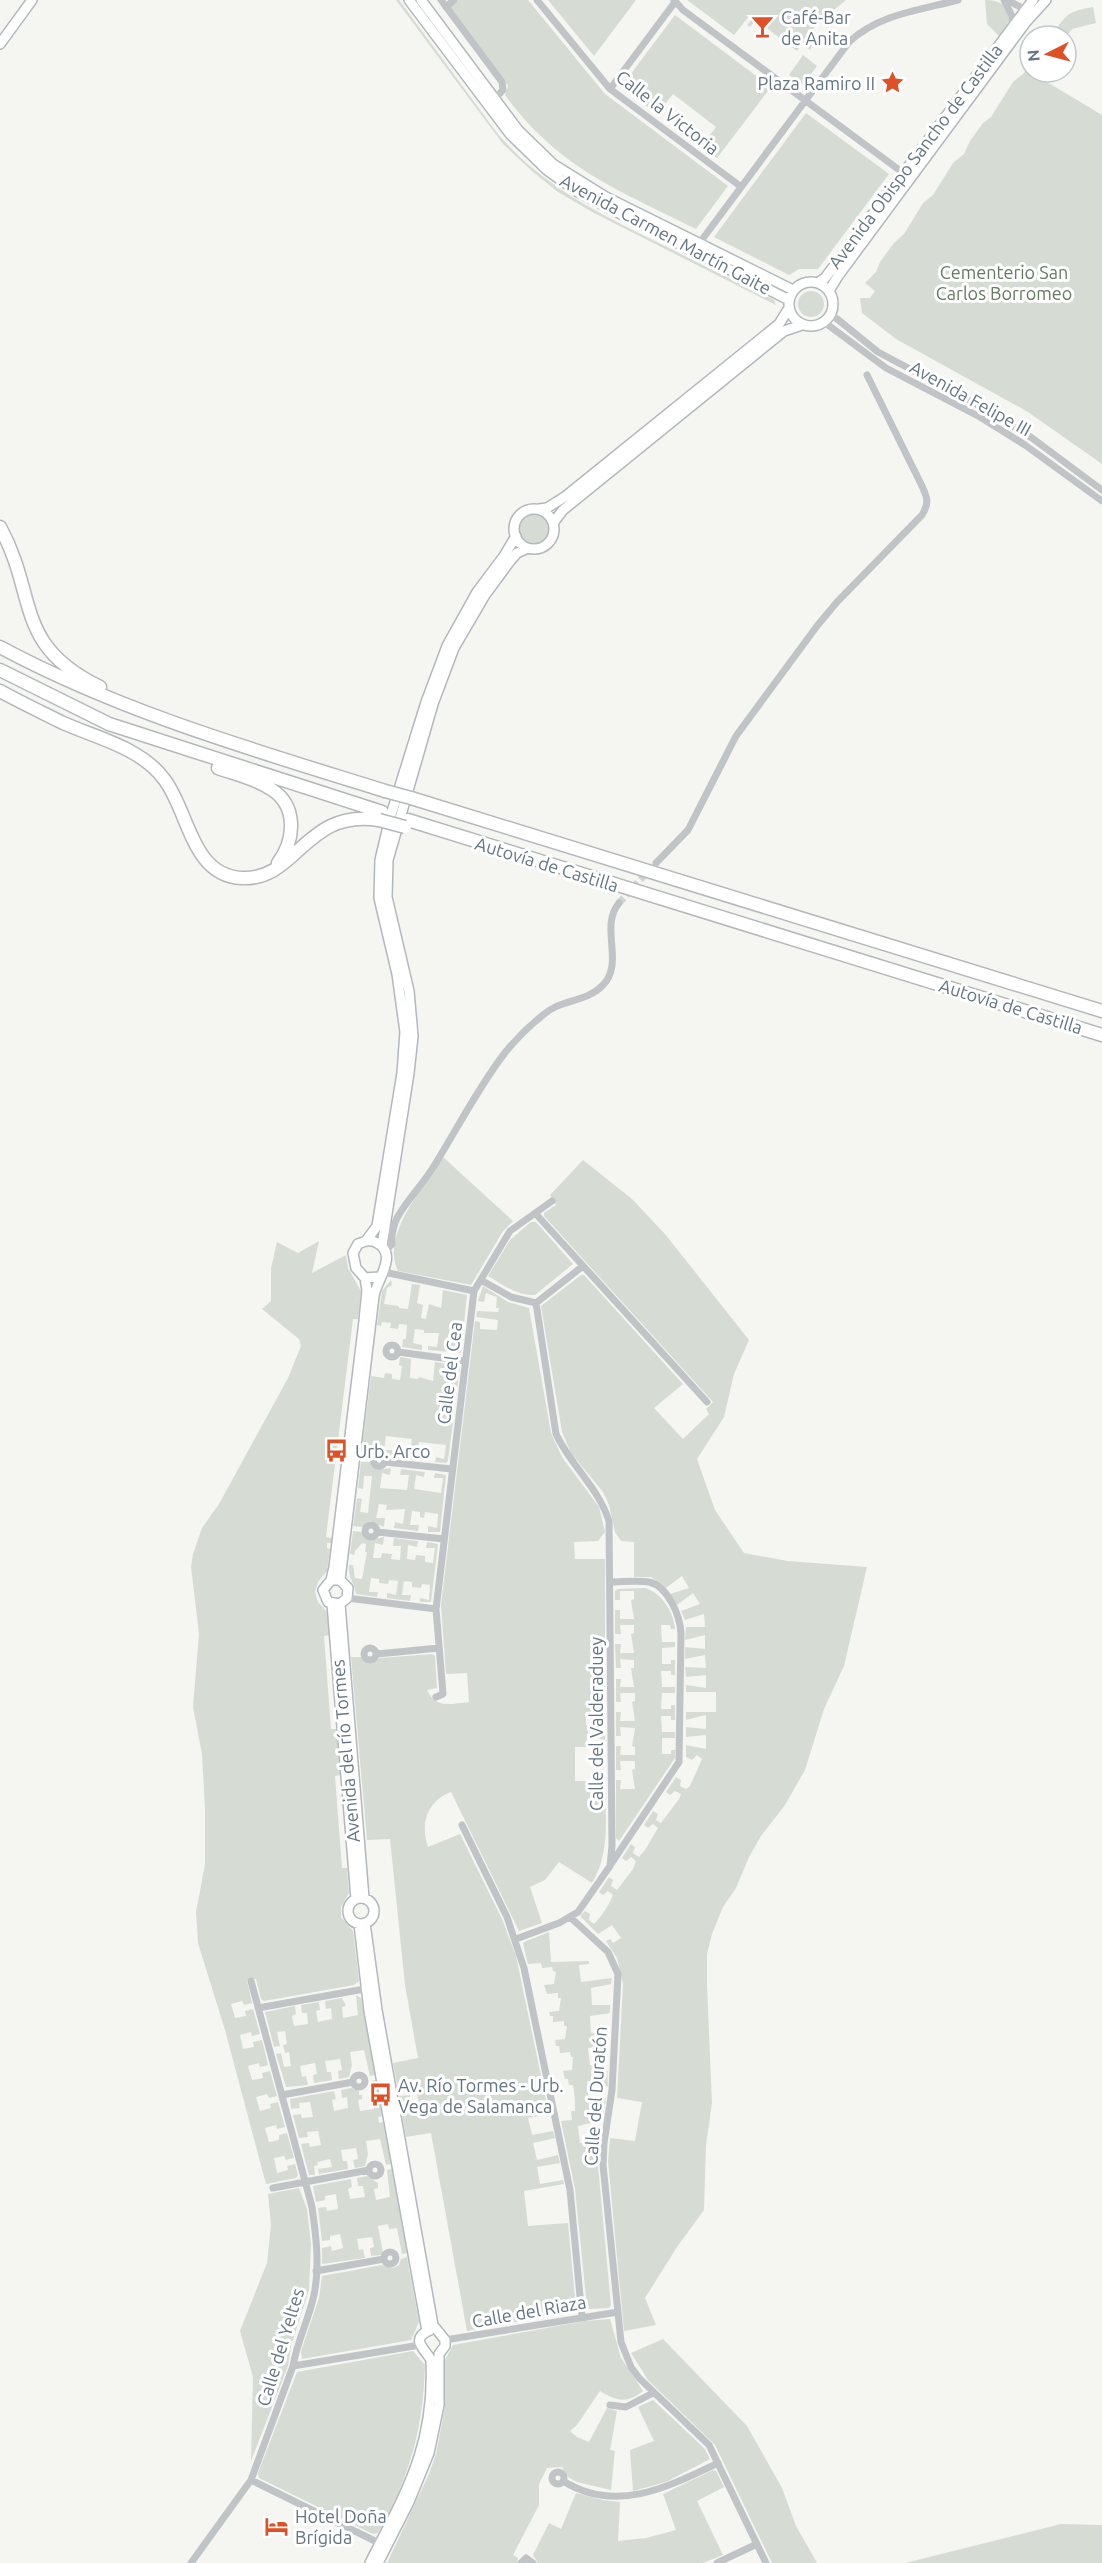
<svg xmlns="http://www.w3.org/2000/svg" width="1102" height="2563" viewBox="0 0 1102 2563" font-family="Ubuntu,sans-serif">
	<rect width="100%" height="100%" fill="#f5f5f2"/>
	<!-- green -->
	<path fill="#d6dcd3" d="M396,0H399L497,133C545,189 603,215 667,247C703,265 738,283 774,300L776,305L594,213L558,192L533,172L503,144Z
		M458,0H528L605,94L728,186L696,229C618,190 558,168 505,95L508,86L450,7Z
		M548,0H636L594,56Z
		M687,0H846L818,23L804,40L812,46L810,50L802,44L797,51L756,20L750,27L747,25L753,18L750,15L734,35Z
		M985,0C1011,0 1015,18 1000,37L987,24Z
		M1093,7L1096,23L1072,29L1066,37L1051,36C1067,15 1065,12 1093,7Z
		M675,15L771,87L717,158L701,147L716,127L673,94L657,114L621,87Z
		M803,55L817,66L803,85L789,75Z
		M1030,59V72H1040L1037,76L1102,115V464L1028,412L896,339L862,313L860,298H870L875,291L865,283L876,272L880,262L894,243L904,234L923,203L933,195L953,163L964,154L970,141L983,123L991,117L1013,82L1024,73Z
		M806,113L889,174L818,269H799L789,275L714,237Z
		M798 304a13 13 0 1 1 26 0a13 13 0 1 1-26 0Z
		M519 529a15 15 0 1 1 30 0a15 15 0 1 1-30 0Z
		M443,1157L513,1221L503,1231L471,1285L398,1271C380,1235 425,1186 443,1157Z
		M583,1160L632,1199L665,1234L749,1340L734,1374L724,1417L697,1459L715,1510L744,1553L788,1561L867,1567L844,1666L824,1709L805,1770L785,1805L761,1836L749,1857L736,1888L723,1907L712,1934L707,1954V1985L712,2103L706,2145L704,2210L677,2247L645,2298L656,2325L624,2331L608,2161L610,2138L635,2141L642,2102L617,2098L623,1984L617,1958L606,1941L610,1939L613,1943L621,1938L612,1925L598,1934L580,1916L585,1911L590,1914L589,1920L594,1924C602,1916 609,1905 613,1895L608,1891L603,1895L599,1892L609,1877L613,1880L611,1886L617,1890L633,1869L636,1861L631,1857L626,1861L622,1858L631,1844L635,1847L633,1853L639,1857L645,1850L658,1828L653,1824L648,1828L644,1825L653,1811L658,1814L656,1820L661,1823L679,1799L681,1794L675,1791L670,1795L666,1792L676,1777L681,1780L680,1786L686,1789L690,1786L702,1759L697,1755L692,1760L686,1757V1745L706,1749V1735L686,1737V1727L706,1729V1715L686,1720V1712H716V1692H686V1685L706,1688V1675L686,1677L685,1667L706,1668L705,1655L685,1659V1647L705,1649V1635L685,1640L686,1627H705L704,1614L685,1620L681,1611L700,1604L693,1593L677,1605L670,1594L689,1588L682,1576L666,1588L651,1577H634V1542L621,1541L615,1532L609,1505L603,1492L571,1453L562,1432L541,1306L581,1275H584L683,1384L654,1408L683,1439L709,1414L706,1409L713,1402L544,1216V1213L556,1205L550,1195Z
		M531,1222H536L573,1264L535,1295C518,1296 503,1285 488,1276L510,1240Z
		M319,1241L312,1273L346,1255L348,1268L361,1291L358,1319H353L326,1537L332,1538L331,1543H327V1548L330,1549L327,1571L318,1582L315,1592L318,1602L327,1612L329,1635L324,1636L331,1729H336L340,1775L335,1776L342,1868H347L349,1893L341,1907V1917L353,1931L359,1981L354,1985L264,2001L261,1999L256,1979L247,1980L246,1976L252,2003L244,2005L242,2001L231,2004L235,2018L246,2016L245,2011L253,2009L260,2034L252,2036L251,2032L240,2035L243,2049L254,2047L253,2042L262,2040L268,2065L260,2067L259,2063L248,2066L252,2080L263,2078L262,2073L270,2071L277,2096L269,2098L267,2094L256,2097L260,2111L271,2108L270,2104L278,2102L285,2127L277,2129L276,2125L265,2128L269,2142L279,2140V2135L287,2133L294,2158L286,2160L284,2156L274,2158L277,2173L288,2170L287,2166L295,2164L298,2175L296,2178L266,2184L225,2030L198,1943L196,1912L205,1864V1808L202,1754L193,1707L199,1634L191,1567L193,1554L202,1528L219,1504L288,1378L301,1346L299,1339L262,1309L271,1301V1268L277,1242L298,1253Z
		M391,1280L392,1285L387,1288L384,1304L399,1306V1308L408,1309L412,1284L420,1285L417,1303L423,1305L421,1318L426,1319L429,1304L441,1308L443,1290L467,1295L461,1353L428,1350V1346L437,1347L439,1333H424V1330L415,1329L413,1343L422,1345V1350L402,1347L403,1339H406L407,1325L399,1324L398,1329L390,1328L391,1323L382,1322L381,1326L377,1325L382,1291Z
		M483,1286L508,1302L529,1308L551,1433L562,1457L599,1507L605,1532L598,1541L574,1542L575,1559H605V1725H600V1716H586V1725H589L586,1744H601L600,1735H605V1747H575V1781H605C605,1816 611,1852 592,1883L559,1862L545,1880L530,1887L542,1923L519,1931L451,1792C427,1801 420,1824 428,1847L460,1834L502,1919L516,1956L549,2114L528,2118L532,2135L553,2131L555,2138L533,2143L537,2160L558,2155L560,2163L537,2167L540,2184L563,2180L564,2184L524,2191L528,2226L568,2223L576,2309L571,2312L467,2331L431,2133L406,2137L399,2096L410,2095L412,2106L419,2105L416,2087L398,2090L393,2063L418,2058L405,1985L390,1839L367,1840L351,1657H362L365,1661L371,1663L380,1658L432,1654L435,1656L437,1688L427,1690C435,1709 451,1704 469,1702L467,1673L446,1674L441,1605L475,1321L480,1322V1329L497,1330L498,1320L476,1317L477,1311L498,1312L499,1308H496L497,1297L486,1293L484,1302L478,1301Z
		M400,1357L411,1359L410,1378L418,1379L419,1377L433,1381L435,1362L460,1366L448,1461L446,1463L435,1462L436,1457L444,1459L446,1445L419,1442L417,1456H426L425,1461L401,1458L402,1451L410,1453L412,1439L386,1436L384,1450H392V1457L380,1452L370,1457L361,1456L371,1376L384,1378L385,1373L392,1374V1379L400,1380L402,1366L399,1365Z
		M361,1462H370L377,1470L391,1468L390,1475L382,1473L380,1488L407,1490L409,1475H400L401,1469L425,1472L424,1477L416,1475L414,1489L441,1493L443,1478H434L435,1473L446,1475L440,1532H428V1526L437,1528L438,1514L425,1512L424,1518L420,1517V1512L412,1511L410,1525H419L418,1531L394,1528L395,1522L403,1524L405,1509L386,1510L387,1505L379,1504L376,1518H385L384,1527L370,1521L362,1527L353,1526L357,1498L362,1499L360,1512L368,1513L372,1476H364L363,1489L358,1488Z
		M353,1531L362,1532L370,1540L384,1537L383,1545L375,1543L373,1558H381L382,1553L392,1554L391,1559L400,1560L401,1546H393L394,1538L418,1541L417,1547L408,1545L407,1559L415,1560L416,1555L425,1556V1562L433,1563L435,1548H426L427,1542L438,1544L431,1602H420V1598L429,1600L430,1585L422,1584L421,1588L412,1587V1582L404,1581L402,1595H411L410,1601L387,1598V1593L396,1595L398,1581L389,1580L388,1584L379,1583V1579L371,1578L369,1592H378L377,1597L356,1594C354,1583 348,1576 349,1565H353L355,1578L362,1579L367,1552H365L366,1544L362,1543L355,1551L354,1555L350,1554Z
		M645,1588C662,1593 674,1613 675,1629H671L670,1625H661L662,1642H675V1647L662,1648V1664H671V1660H675V1675H671V1671H661L662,1687H675V1693H662L661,1709H671V1705H675V1720H671V1716H661L662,1732H675V1738H662V1754H671V1750H675V1758L619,1841L616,1838V1780H621L620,1789H635L632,1770L635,1769V1761H620L621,1770H616V1746H621L620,1755H635V1747L632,1746L635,1728L620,1727L621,1736H616V1712H621L620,1721H635L632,1702L635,1701V1693H620L621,1702H616V1679H621L620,1687H634L631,1668H634V1660L620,1659L621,1668H616L615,1644H621L620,1653H634L631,1634L634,1633V1625H620L621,1634H615V1610H620V1619H634L631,1600L634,1599V1591H620V1600H615V1591L618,1589Z
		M549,1932L551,1962L589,1961V1964L579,1965L581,1982L612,1978L611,1984L591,1988L592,2005H610V2013L590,2016L591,2033H609L608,2044L588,2048L590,2065H607L608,2086L601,2087L600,2082L587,2081L589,2107L602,2104V2098H606L603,2116L599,2117V2121L578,2126L580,2143L597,2142L598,2166L611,2305L609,2308L589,2309L587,2307L575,2189L561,2121L572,2120L571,2111H575C575,2102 575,2094 573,2085H569L568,2079H565L563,2071L572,2070L573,2057H571L570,2052L560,2053L559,2046H556L555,2040L565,2039L567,2026H564V2021L553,2022V2016H550L549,2012L559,2011L561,1998H558V1993L547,1994L544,1985L554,1984L556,1972L553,1971L552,1967L542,1968L541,1963L528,1964L523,1944L524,1942Z
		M356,1995L361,1998L375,2075L370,2076L364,2050L350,2052L352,2065L349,2077L339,2079L338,2071L342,2070L340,2059L325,2061L327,2072H331L332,2080L314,2083L313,2075L317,2074L315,2063L300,2066L302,2077L306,2076L308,2085L286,2087L276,2054L281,2053L284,2067L291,2066L289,2052L285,2053L283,2045L287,2044L285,2031L277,2032L280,2046L274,2047L265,2012L295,2006L296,2014L292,2016L294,2026L308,2024L307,2013H302L301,2005L319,2002L320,2010L316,2011L318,2022L332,2019L331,2008L326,2009L325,2001L342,1998L346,2006L342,2007L343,2018L358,2015Z
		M376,2080L382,2116L378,2117L379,2123L383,2122L391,2164L386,2165L380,2139L366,2141L368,2154L365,2166L355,2168L353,2160L358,2159L356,2148L341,2150L343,2161H347L348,2169L319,2174L318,2169L332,2167L330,2159L317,2162L318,2165L314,2166L315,2175H309L301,2144L309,2143L310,2147L321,2145L318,2131L307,2132L308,2137L299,2138L293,2115L301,2114L302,2118L313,2117L310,2102L299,2103L300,2108L291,2109L290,2099L334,2091L336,2099L332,2100L334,2111L348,2108L347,2097L342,2098L341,2090L351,2088L359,2091V2095H362V2099L358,2100L360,2111L374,2109L371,2081Z
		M392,2169L407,2253L402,2254L397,2228L389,2229L388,2224L378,2226L383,2253L381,2255L371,2256L370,2248L374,2247L372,2237L357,2239L359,2250L363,2249L365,2258L322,2264V2248L331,2246L332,2251L343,2248L340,2234L330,2236V2240L322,2241L318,2208L326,2207L327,2211L338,2209L336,2194L325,2196V2200L316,2202L313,2186L351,2179L352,2187L348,2189L350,2199L365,2197L363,2186H358L357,2178L367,2176L378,2183V2188L374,2189L376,2200L390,2197L387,2170Z
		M299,2188L307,2209L311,2244L309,2290L291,2346L288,2366L251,2461L253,2377L240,2331L267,2263L271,2225L268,2194Z
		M407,2257L419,2322L411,2340L302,2359L301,2351L319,2298L322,2276L382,2265L393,2268L399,2265L401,2259Z
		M610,2319L621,2358L643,2391C627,2404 616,2401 600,2391L577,2425L570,2431L577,2437L589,2442L607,2408L617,2411L610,2450L615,2451L611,2490L577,2482L568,2477L562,2467L547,2468L539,2484V2505L513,2555L518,2558L517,2563H387L429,2474L436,2454L445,2407V2360L453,2345L585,2321Z
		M663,2339L747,2426L782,2488L796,2526L817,2563H772L715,2445L648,2380L631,2353Z
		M413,2351L425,2365C423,2429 410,2477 378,2533L373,2534L259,2478L258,2473L297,2372Z
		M653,2400L705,2449L710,2459L666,2482L633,2491L630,2450L654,2441L638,2407Z
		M713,2470L716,2471L724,2487L697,2501L723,2555L703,2563H538L533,2555L549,2523L561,2529L576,2493L603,2500L620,2502L618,2541L646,2538L676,2530L663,2494Z
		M1061,2524L1102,2525V2563H905Z"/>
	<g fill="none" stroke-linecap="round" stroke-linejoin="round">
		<!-- minor-tunnel -->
		<path stroke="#d1d5d6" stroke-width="7" stroke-dasharray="7 3.5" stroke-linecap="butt" d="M619,903L650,869"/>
		<defs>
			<path id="secondary" d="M409,0L510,134L547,170L578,192L789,300
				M421,0L518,130L553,164L606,197L793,290
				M0,44L32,0
				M789 304a22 22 0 1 1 44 0a22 22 0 1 1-44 0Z
				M818,283L825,278L1033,0
				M829,291L838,276L1026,22L1046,0
				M539,509L547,508L566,496L779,324L789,308
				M514 529a20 20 0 1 1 40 0a20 20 0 1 1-40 0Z
				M553,523L563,510L784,331L802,325
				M366,1241L377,1226L402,1073L405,1032L397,974L379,898L380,860L390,818L426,702L447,646L477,592L504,556L516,536
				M382,1246L409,1073L413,1036L409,991L387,897L388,860L433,704L454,648L485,595L510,561L517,553L528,548
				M331,1580H340L348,1588L347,1598L340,1604L328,1602L323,1590L331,1580L334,1567L364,1321L367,1290L365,1278
				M340,1580L374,1296C376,1281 399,1254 377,1243C371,1239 365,1241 358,1244L353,1253L356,1268L365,1278L379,1277
				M332,1604L356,1899
				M340,1604L364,1898
				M348 1911a13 13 0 1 1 26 0a13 13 0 1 1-26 0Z
				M365,1923L377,2010L433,2325L445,2340V2346L439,2354V2405L429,2453L409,2502L378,2563
				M359,1924L369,2011L427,2331
				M370,2563C407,2490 435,2445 431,2360C425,2349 409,2339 430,2330"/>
			<path id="motorway" d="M0,527C38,596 13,645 100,687
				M0,647C121,712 254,750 385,791
				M0,670L109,724L382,812
				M0,691C20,702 41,712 61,722C96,738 140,747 164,779C189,811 191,876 242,878C297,881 305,808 379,820
				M218,768C235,774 255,778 271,789C298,806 295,840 278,863
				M411,798L1102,1011
				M408,820L1102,1035"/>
		</defs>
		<!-- secondary casing -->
		<use href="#secondary" stroke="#b3b8bc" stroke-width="12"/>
		<!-- motorway casing -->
		<use href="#motorway" stroke="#b5b8bb" stroke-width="15"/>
		<!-- minor -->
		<path stroke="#c0c4c7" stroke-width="7" d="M441,0L502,82L503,90L493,101
			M537,0L610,89L740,186
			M674,0L683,10L906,175
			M1004,0L1012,16V27
			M1007,0L1028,11
			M446,7L454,0
			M610,89L675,2
			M698,245L849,42C879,14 920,10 958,0
			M831,314L878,352L987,410L1032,438L1102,490
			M824,322L886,368L980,417L1025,445L1102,501
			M656,863L688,830L736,736L817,626L837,602L922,515C930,502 927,497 921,484L867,375
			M535,1213L707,1402
			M385,1251L392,1244C391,1234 393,1227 397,1218C407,1200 423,1184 434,1166C457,1129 478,1088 504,1054C515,1040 529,1026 543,1015C560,999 586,1003 603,985C625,962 599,927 619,903
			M384,1272L474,1291
			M481,1280L511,1297L536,1303
			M536,1303L583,1266
			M386 1351a6 6 0 1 1 12 0a6 6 0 1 1-12 0Z
			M398,1352L465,1361
			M373.5 1461a5.5 5.5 0 1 1 11 0a5.5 5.5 0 1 1-11 0Z
			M385,1462L452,1469
			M365 1531a6 6 0 1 1 12 0a6 6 0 1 1-12 0Z
			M377,1532L444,1539
			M610,1582C623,1582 637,1580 649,1582C668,1586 680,1616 681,1633L679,1762L611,1864
			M347,1598L436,1609
			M364 1654a6 6 0 1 1 12 0a6 6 0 1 1-12 0Z
			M377,1654L439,1648
			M436,1697L443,1694L436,1609L474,1291L510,1231L552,1201
			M462,1825L507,1917L524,1968L570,2190L582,2317
			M570,1917L608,1952L618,1974L612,2090L604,2143L603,2165L621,2342L631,2367L639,2378L709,2445L766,2563
			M516,1939L559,1923L578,1912L610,1866L612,1846L609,1521C598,1487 571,1466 556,1434L536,1303
			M258,2008L370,1988
			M353 2081a6 6 0 1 1 12 0a6 6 0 1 1-12 0Z
			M282,2095L353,2082
			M369 2170a6 6 0 1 1 12 0a6 6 0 1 1-12 0Z
			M273,2188L369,2170
			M384 2258a6 6 0 1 1 12 0a6 6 0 1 1-12 0Z
			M316,2271L384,2259
			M445,2340L618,2312
			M293,2366L420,2345
			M610,2405L626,2407L653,2393
			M552 2478a6 6 0 1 1 12 0a6 6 0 1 1-12 0Z
			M251,2480L383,2545
			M563,2481C616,2514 668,2487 718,2463
			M191,2563L251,2480L293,2366C297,2341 309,2319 314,2295C320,2266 316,2235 312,2207L251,1981
			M521,2563L526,2558L533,2563
			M717,2563L757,2544"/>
		<!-- secondary -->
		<use href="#secondary" stroke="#fff" stroke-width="9"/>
		<!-- motorway -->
		<use href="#motorway" stroke="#fff" stroke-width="12"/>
		<defs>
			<path id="motorway-bridge" d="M385,791L411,798
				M379,820L405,827"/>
		</defs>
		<!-- motorway-bridge casing -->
		<use href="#motorway-bridge" stroke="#b5b8bb" stroke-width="15" stroke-linecap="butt"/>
		<!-- motorway-bridge -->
		<use href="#motorway-bridge" stroke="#fff" stroke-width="12"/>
	</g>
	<!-- icons -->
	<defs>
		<symbol id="bar-bare" viewBox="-9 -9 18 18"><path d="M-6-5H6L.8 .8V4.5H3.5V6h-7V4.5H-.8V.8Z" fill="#e05027" stroke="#fff" stroke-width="2.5" paint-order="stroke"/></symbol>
		<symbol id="sight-bare" viewBox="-9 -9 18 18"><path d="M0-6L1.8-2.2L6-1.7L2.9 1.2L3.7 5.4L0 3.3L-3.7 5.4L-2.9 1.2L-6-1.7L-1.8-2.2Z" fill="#e05027" stroke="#fff" stroke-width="2.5" paint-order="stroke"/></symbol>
		<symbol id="bus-bare" viewBox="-9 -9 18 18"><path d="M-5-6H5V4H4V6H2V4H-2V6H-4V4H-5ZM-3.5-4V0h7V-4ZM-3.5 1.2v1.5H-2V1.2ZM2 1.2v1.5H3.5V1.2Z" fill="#e05027" stroke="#fff" stroke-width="2.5" paint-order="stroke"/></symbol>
		<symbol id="hotel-bare" viewBox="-9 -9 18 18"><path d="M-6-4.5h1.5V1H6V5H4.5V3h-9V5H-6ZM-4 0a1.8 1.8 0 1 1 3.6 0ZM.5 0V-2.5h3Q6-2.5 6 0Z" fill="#e05027" stroke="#fff" stroke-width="2.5" paint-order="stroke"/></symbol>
	</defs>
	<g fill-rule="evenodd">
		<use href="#bar-bare" x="746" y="10" width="33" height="33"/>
		<use href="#sight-bare" x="876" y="66" width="33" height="33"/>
		<use href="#bus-bare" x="320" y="1434" width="33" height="33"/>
		<use href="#bus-bare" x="364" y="2078" width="33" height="33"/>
		<use href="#hotel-bare" x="260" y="2510" width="33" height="33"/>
	</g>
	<g text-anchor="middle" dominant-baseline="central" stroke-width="6" stroke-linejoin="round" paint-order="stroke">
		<!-- poi labels -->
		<g font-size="18" fill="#657582" stroke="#fff" text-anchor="start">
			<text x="781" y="17">Café-Bar<tspan x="781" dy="21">de Anita</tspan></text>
			<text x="875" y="83" text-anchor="end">Plaza Ramiro II</text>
			<text x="355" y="1451">Urb. Arco</text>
			<text x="398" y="2085">Av. Río Tormes - Urb.<tspan x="398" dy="21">Vega de Salamanca</tspan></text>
			<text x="295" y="2516">Hotel Doña<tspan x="295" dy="21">Brígida</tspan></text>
		</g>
		<!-- street labels -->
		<g font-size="18" fill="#657582" stroke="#fff">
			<text transform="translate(668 112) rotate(38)">Calle la Victoria</text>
			<text transform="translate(915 156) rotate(-53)">Avenida Obispo Sancho de Castilla</text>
			<text transform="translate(666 234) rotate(28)">Avenida Carmen Martín Gaite</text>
			<text transform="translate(971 398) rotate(29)">Avenida Felipe III</text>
			<text transform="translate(547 864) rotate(17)">Autovía de Castilla</text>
			<text transform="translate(1011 1006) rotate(17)">Autovía de Castilla</text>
			<text transform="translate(449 1373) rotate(-83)">Calle del Cea</text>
			<text transform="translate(596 1724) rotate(-90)">Calle del Valderaduey</text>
			<text transform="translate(345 1751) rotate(-95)">Avenida del río Tormes</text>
			<text transform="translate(595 2096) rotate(-86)">Calle del Duratón</text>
			<text transform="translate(529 2311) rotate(-10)">Calle del Riaza</text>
			<text transform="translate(280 2347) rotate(-73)">Calle del Yeltes</text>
		</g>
		<!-- park labels -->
		<g font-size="18" fill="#687963" stroke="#fff">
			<text x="1004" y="272">Cementerio San<tspan x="1004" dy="21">Carlos Borromeo</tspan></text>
		</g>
	</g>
	<!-- north arrow -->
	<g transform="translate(1048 54) rotate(264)"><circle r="28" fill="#ffffff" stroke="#c1c8cd" stroke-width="1.5"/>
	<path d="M0-4.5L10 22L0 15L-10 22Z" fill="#e05027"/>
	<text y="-9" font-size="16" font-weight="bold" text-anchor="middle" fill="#657582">N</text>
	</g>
</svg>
